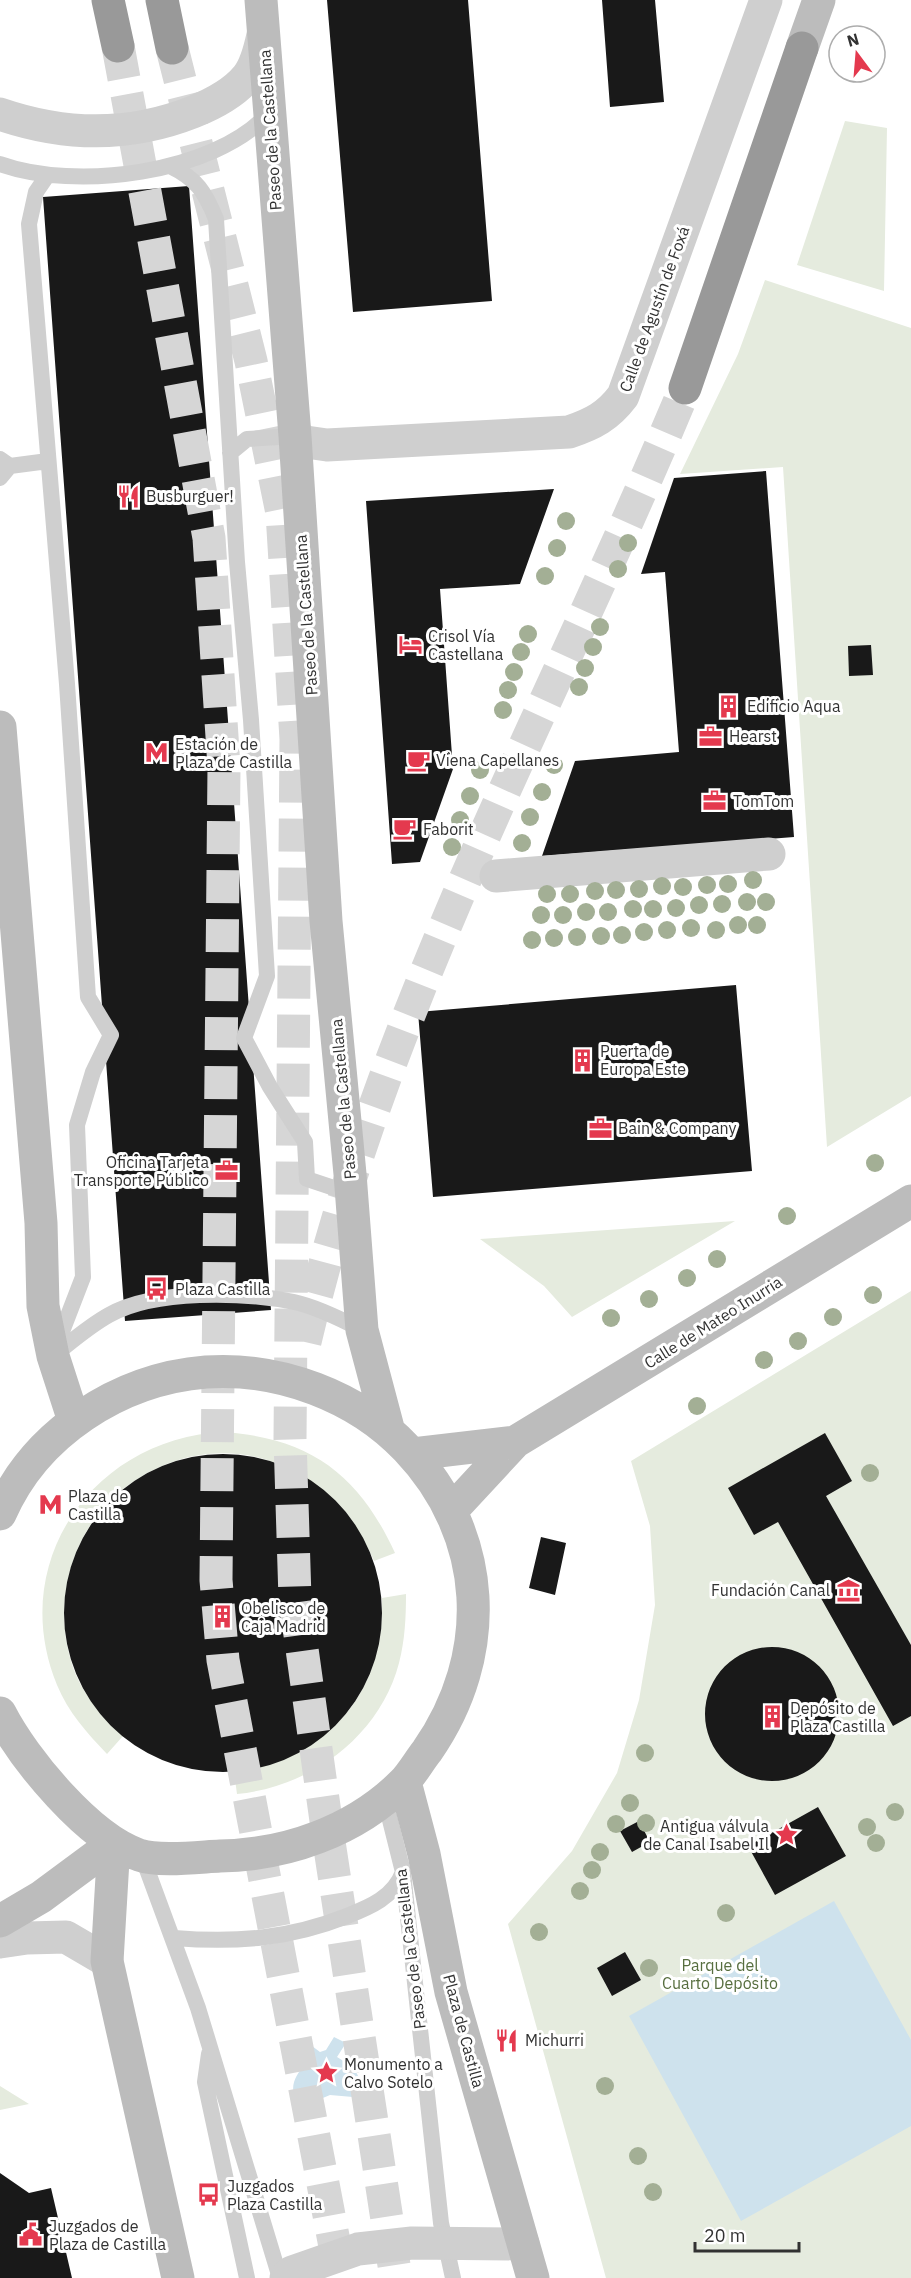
<svg xmlns="http://www.w3.org/2000/svg" width="911" height="2278" viewBox="0 0 911 2278" font-family="'IBM Plex Sans',sans-serif">
	<rect width="100%" height="100%" fill="#fff"/>
	<!-- green -->
	<path fill="#e5ebde" d="M845,121L887,128L884,291L797,265Z
		M765,280L911,328V1096L827,1147L783,467L680,474L738,354Z
		M735,1221L572,1317L544,1286L480,1239Z
		M911,1291V2278H606L508,1924L572,1851L617,1773L639,1700L655,1605L650,1526L631,1461Z
		M225,1432C312,1439 359,1475 395,1553L374,1561C329,1458 216,1418 123,1489C68,1532 50,1612 76,1675C87,1700 104,1718 123,1736L107,1754C87,1733 68,1712 57,1685C6,1561 95,1437 225,1432Z
		M406,1594C406,1617 405,1640 399,1663C380,1736 311,1787 237,1794L234,1772C329,1757 384,1695 382,1598Z
		M0,2086L29,2104L0,2110Z"/>
	<!-- water -->
	<path fill="#cee2ed" d="M834,1901L911,2040V2126L741,2221L629,2016Z
		M334,2037L346,2043L337,2057C352,2066 363,2074 360,2092L353,2097L330,2095L306,2105L298,2103C288,2088 295,2076 305,2064L288,2052L304,2040L320,2052L326,2050Z"/>
	<!-- building -->
	<path fill="#191919" d="M327,0H468L492,301L353,312Z
		M602,0H655L664,102L610,107Z
		M189,186L271,1310L125,1321L43,197Z
		M766,471L794,837L542,856L575,761L679,752L665,572L641,574L674,478Z
		M554,489L520,584L440,589L453,769L420,862L392,864L366,501Z
		M871,645L873,675L849,676L848,646Z
		M736,985L752,1171L433,1197L418,1012Z
		M825,1433L852,1481L826,1496L911,1645V1716L893,1726L778,1522L754,1535L728,1488Z
		M64 1613a159 159 0 1 1 318 0a159 159 0 1 1-318 0Z
		M541,1537L566,1543L555,1595L529,1588Z
		M705 1714a67 67 0 1 1 134 0a67 67 0 1 1-134 0Z
		M818,1807L846,1856L775,1895L748,1846Z
		M639,1821L650,1842L632,1852L620,1831Z
		M625,1952L641,1980L612,1996L597,1968Z
		M0,2173L29,2193L51,2188L72,2278H0Z"/>
	<g fill="none" stroke-linecap="round" stroke-linejoin="round">
		<!-- highway-tunnel -->
		<path stroke="#d6d6d6" stroke-width="33" stroke-dasharray="33 16" stroke-linecap="butt" d="M118,46L209,538L224,767L216,1580L223,1660L341,2278
			M172,48L251,361L282,513L296,739L290,1439L295,1599L329,1842L396,2278
			M305,1342C383,1005 553,705 685,388"/>
		<!-- lane -->
		<path stroke="#cfcfcf" stroke-width="16" d="M0,164C75,191 213,174 268,114
			M170,166C197,179 205,192 216,219L237,562L251,720L267,976L244,1038L270,1087L305,1142L307,1179L352,1194
			M47,176L36,192L29,224L67,684L88,997L111,1035L93,1072L77,1125L83,1277L56,1347
			M230,453L247,439L295,436
			M0,459L10,466L48,461
			M0,478L10,466
			M53,1356C71,1342 89,1326 109,1315C155,1289 243,1292 294,1302C317,1307 341,1319 362,1330
			M385,1800L403,1872L441,2223L453,2278
			M142,1856L198,2008L280,2278
			M174,1938C236,1943 289,1939 347,1916C370,1907 394,1897 403,1872
			M209,2054L205,2082L247,2278"/>
		<!-- street -->
		<path stroke="#cfcfcf" stroke-width="33" d="M0,114C64,136 130,137 193,112C213,104 233,94 247,77C256,66 260,49 263,35
			M295,436L306,442L327,445L569,432C593,424 608,416 623,396L766,0
			M496,876L769,854
			M0,1942L27,1938L66,1937L107,1961
			M286,2278L292,2272L358,2249L412,2243L523,2244"/>
		<!-- secondary -->
		<path stroke="#bcbcbc" stroke-width="33" d="M261,0L295,436L326,921L350,1174L362,1330L388,1428
			M802,48L819,0
			M0,727L41,1223L43,1306L53,1356L74,1421
			M413,1454L515,1442
			M451,1511L515,1442L911,1201
			M0,1514C35,1433 119,1379 206,1372C279,1367 357,1396 407,1449C489,1535 494,1655 427,1751C419,1761 412,1774 403,1783C355,1831 286,1855 220,1856C199,1857 158,1862 139,1855C89,1838 24,1760 0,1713
			M405,1782L424,1854L451,1992L533,2278
			M114,1843L107,1961L178,2278
			M0,1921L41,1897L114,1843"/>
		<!-- highway -->
		<path stroke="#999" stroke-width="33" d="M108,0L118,46
			M162,0L172,48
			M685,388L802,48"/>
	</g>
	<!-- trees -->
	<g fill="#a3af95">
		<circle cx="566" cy="521" r="9"/>
		<circle cx="628" cy="543" r="9"/>
		<circle cx="557" cy="548" r="9"/>
		<circle cx="618" cy="569" r="9"/>
		<circle cx="545" cy="576" r="9"/>
		<circle cx="600" cy="627" r="9"/>
		<circle cx="528" cy="634" r="9"/>
		<circle cx="593" cy="647" r="9"/>
		<circle cx="521" cy="652" r="9"/>
		<circle cx="585" cy="668" r="9"/>
		<circle cx="514" cy="672" r="9"/>
		<circle cx="579" cy="687" r="9"/>
		<circle cx="508" cy="690" r="9"/>
		<circle cx="503" cy="710" r="9"/>
		<circle cx="554" cy="765" r="9"/>
		<circle cx="480" cy="770" r="9"/>
		<circle cx="542" cy="792" r="9"/>
		<circle cx="470" cy="796" r="9"/>
		<circle cx="530" cy="817" r="9"/>
		<circle cx="460" cy="820" r="9"/>
		<circle cx="522" cy="843" r="9"/>
		<circle cx="452" cy="847" r="9"/>
		<circle cx="753" cy="880" r="9"/>
		<circle cx="728" cy="884" r="9"/>
		<circle cx="707" cy="885" r="9"/>
		<circle cx="662" cy="886" r="9"/>
		<circle cx="683" cy="887" r="9"/>
		<circle cx="639" cy="889" r="9"/>
		<circle cx="616" cy="890" r="9"/>
		<circle cx="595" cy="891" r="9"/>
		<circle cx="547" cy="894" r="9"/>
		<circle cx="570" cy="894" r="9"/>
		<circle cx="747" cy="902" r="9"/>
		<circle cx="766" cy="902" r="9"/>
		<circle cx="722" cy="904" r="9"/>
		<circle cx="699" cy="905" r="9"/>
		<circle cx="676" cy="908" r="9"/>
		<circle cx="633" cy="909" r="9"/>
		<circle cx="653" cy="909" r="9"/>
		<circle cx="586" cy="912" r="9"/>
		<circle cx="608" cy="912" r="9"/>
		<circle cx="541" cy="915" r="9"/>
		<circle cx="563" cy="915" r="9"/>
		<circle cx="738" cy="925" r="9"/>
		<circle cx="757" cy="925" r="9"/>
		<circle cx="691" cy="928" r="9"/>
		<circle cx="667" cy="930" r="9"/>
		<circle cx="716" cy="930" r="9"/>
		<circle cx="644" cy="932" r="9"/>
		<circle cx="622" cy="935" r="9"/>
		<circle cx="601" cy="936" r="9"/>
		<circle cx="577" cy="937" r="9"/>
		<circle cx="554" cy="938" r="9"/>
		<circle cx="532" cy="940" r="9"/>
		<circle cx="875" cy="1163" r="9"/>
		<circle cx="787" cy="1216" r="9"/>
		<circle cx="717" cy="1259" r="9"/>
		<circle cx="687" cy="1278" r="9"/>
		<circle cx="873" cy="1295" r="9"/>
		<circle cx="649" cy="1299" r="9"/>
		<circle cx="833" cy="1317" r="9"/>
		<circle cx="611" cy="1318" r="9"/>
		<circle cx="798" cy="1341" r="9"/>
		<circle cx="764" cy="1360" r="9"/>
		<circle cx="697" cy="1406" r="9"/>
		<circle cx="870" cy="1473" r="9"/>
		<circle cx="645" cy="1753" r="9"/>
		<circle cx="630" cy="1803" r="9"/>
		<circle cx="895" cy="1812" r="9"/>
		<circle cx="646" cy="1823" r="9"/>
		<circle cx="616" cy="1824" r="9"/>
		<circle cx="867" cy="1827" r="9"/>
		<circle cx="876" cy="1843" r="9"/>
		<circle cx="600" cy="1852" r="9"/>
		<circle cx="592" cy="1870" r="9"/>
		<circle cx="580" cy="1891" r="9"/>
		<circle cx="726" cy="1913" r="9"/>
		<circle cx="539" cy="1932" r="9"/>
		<circle cx="649" cy="1968" r="9"/>
		<circle cx="605" cy="2086" r="9"/>
		<circle cx="638" cy="2156" r="9"/>
		<circle cx="653" cy="2192" r="9"/>
	</g>
	<!-- icons -->
	<defs>
		<symbol id="restaurant-bare" viewBox="-9 -9 18 18"><path d="M-5-6h1v4h1v-4h1v4h1v-4h1v5L-1.5 .5V6h-2V.5L-5-1ZM5-6V6H3V1.5H1.5Q1.5-4 5-6Z" fill="#e4394e" stroke="#fff" stroke-width="2.5" paint-order="stroke"/></symbol>
		<symbol id="hotel-bare" viewBox="-9 -9 18 18"><path d="M-6-4.5h1.5V1H6V5H4.5V3h-9V5H-6ZM-4 0a1.8 1.8 0 1 1 3.6 0ZM.5 0V-2.5h3Q6-2.5 6 0Z" fill="#e4394e" stroke="#fff" stroke-width="2.5" paint-order="stroke"/></symbol>
		<symbol id="building-bare" viewBox="-9 -9 18 18"><path d="M-4-6H4V6H1V3H-1V6H-4ZM-2.5-4.3h1.7v1.8h-1.7ZM.8-4.3h1.7v1.8H.8ZM-2.5-1h1.7V.8h-1.7ZM.8-1h1.7V.8H.8Z" fill="#e4394e" stroke="#fff" stroke-width="2.5" paint-order="stroke"/></symbol>
		<symbol id="office-bare" viewBox="-9 -9 18 18"><path d="M-6-3h4V-5.5h4V-3h4V5H-6ZM-1-4.5V-3h2v-1.5ZM-6 0V1H6V0Z" fill="#e4394e" stroke="#fff" stroke-width="2.5" paint-order="stroke"/></symbol>
		<symbol id="metro-bare" viewBox="-9 -9 18 18"><path d="M-5.5 5V-5H-3L0 0L3-5H5.5V5H3V-.5L0 4L-3-.5V5Z" fill="#e4394e" stroke="#fff" stroke-width="2.5" paint-order="stroke"/></symbol>
		<symbol id="cafe-bare" viewBox="-9 -9 18 18"><path d="M-5.5-4.5H6V0H3Q3 3.5 0 3.5H-2.5Q-5.5 3.5-5.5 0ZM3-3.2v2h1.7v-2ZM-6 4.5H4V6H-6Z" fill="#e4394e" stroke="#fff" stroke-width="2.5" paint-order="stroke"/></symbol>
		<symbol id="bus-bare" viewBox="-9 -9 18 18"><path d="M-5-6H5V4H4V6H2V4H-2V6H-4V4H-5ZM-3.5-4V0h7V-4ZM-3.5 1.2v1.5H-2V1.2ZM2 1.2v1.5H3.5V1.2Z" fill="#e4394e" stroke="#fff" stroke-width="2.5" paint-order="stroke"/></symbol>
		<symbol id="museum-bare" viewBox="-9 -9 18 18"><path d="M0-6L6-3V-2H-6V-3ZM-5-1h2V3h-2ZM-1-1h2V3h-2ZM3-1h2V3H3ZM-6 4H6V6H-6Z" fill="#e4394e" stroke="#fff" stroke-width="2.5" paint-order="stroke"/></symbol>
		<symbol id="sight-bare" viewBox="-9 -9 18 18"><path d="M0-6L1.8-2.2L6-1.7L2.9 1.2L3.7 5.4L0 3.3L-3.7 5.4L-2.9 1.2L-6-1.7L-1.8-2.2Z" fill="#e4394e" stroke="#fff" stroke-width="2.5" paint-order="stroke"/></symbol>
		<symbol id="civic-bare" viewBox="-9 -9 18 18"><path d="M-.6-6.5H3V-4.5H.6V-3L4-1V1h2V6H-6V1h2V-1L-.6-3ZM-1.2 2.5V6h2.4V2.5Z" fill="#e4394e" stroke="#fff" stroke-width="2.5" paint-order="stroke"/></symbol>
	</defs>
	<g fill-rule="evenodd">
		<use href="#restaurant-bare" x="112" y="480" width="33" height="33"/>
		<use href="#hotel-bare" x="394" y="628" width="33" height="33"/>
		<use href="#building-bare" x="712" y="690" width="33" height="33"/>
		<use href="#office-bare" x="694" y="720" width="33" height="33"/>
		<use href="#metro-bare" x="140" y="736" width="33" height="33"/>
		<use href="#cafe-bare" x="402" y="744" width="33" height="33"/>
		<use href="#office-bare" x="698" y="784" width="33" height="33"/>
		<use href="#cafe-bare" x="388" y="812" width="33" height="33"/>
		<use href="#building-bare" x="566" y="1044" width="33" height="33"/>
		<use href="#office-bare" x="584" y="1112" width="33" height="33"/>
		<use href="#office-bare" x="210" y="1154" width="33" height="33"/>
		<use href="#bus-bare" x="140" y="1272" width="33" height="33"/>
		<use href="#metro-bare" x="34" y="1488" width="33" height="33"/>
		<use href="#museum-bare" x="832" y="1574" width="33" height="33"/>
		<use href="#building-bare" x="206" y="1600" width="33" height="33"/>
		<use href="#building-bare" x="756" y="1700" width="33" height="33"/>
		<use href="#sight-bare" x="770" y="1818" width="33" height="33"/>
		<use href="#restaurant-bare" x="490" y="2024" width="33" height="33"/>
		<use href="#sight-bare" x="310" y="2056" width="33" height="33"/>
		<use href="#bus-bare" x="192" y="2178" width="33" height="33"/>
		<use href="#civic-bare" x="14" y="2218" width="33" height="33"/>
	</g>
	<g text-anchor="middle" dominant-baseline="central" stroke-width="6" stroke-linejoin="round" paint-order="stroke">
		<!-- street labels -->
		<g font-size="16" fill="#323232" stroke="#fff">
			<text transform="translate(270 130) rotate(-94)">Paseo de la Castellana</text>
			<text transform="translate(654 309) rotate(-70)">Calle de Agustín de Foxá</text>
			<text transform="translate(306 615) rotate(-94)">Paseo de la Castellana</text>
			<text transform="translate(343 1099) rotate(-95)">Paseo de la Castellana</text>
			<text transform="translate(713 1322) rotate(-32)">Calle de Mateo Inurria</text>
			<text transform="translate(410 1949) rotate(-97)">Paseo de la Castellana</text>
			<text transform="translate(464 2031) rotate(75)">Plaza de Castilla</text>
		</g>
		<!-- poi labels -->
		<g font-size="16" fill="#323232" stroke="#fff" text-anchor="start">
			<text x="146" y="496">Busburguer!</text>
			<text x="428" y="636">Crisol Vía<tspan x="428" dy="18">Castellana</tspan></text>
			<text x="747" y="706">Edificio Aqua</text>
			<text x="729" y="736">Hearst</text>
			<text x="175" y="744">Estación de<tspan x="175" dy="18">Plaza de Castilla</tspan></text>
			<text x="436" y="760">Viena Capellanes</text>
			<text x="733" y="801">TomTom</text>
			<text x="423" y="829">Faborit</text>
			<text x="600" y="1051">Puerta de<tspan x="600" dy="18">Europa Este</tspan></text>
			<text x="618" y="1128">Bain &amp; Company</text>
			<text x="209" y="1162" text-anchor="end">Oficina Tarjeta<tspan x="209" dy="18">Transporte Público</tspan></text>
			<text x="175" y="1289">Plaza Castilla</text>
			<text x="68" y="1496">Plaza de<tspan x="68" dy="18">Castilla</tspan></text>
			<text x="830" y="1590" text-anchor="end">Fundación Canal</text>
			<text x="241" y="1608">Obelisco de<tspan x="241" dy="18">Caja Madrid</tspan></text>
			<text x="790" y="1708">Depósito de<tspan x="790" dy="18">Plaza Castilla</tspan></text>
			<text x="769" y="1826" text-anchor="end">Antigua válvula<tspan x="769" dy="18">de Canal Isabel Il</tspan></text>
			<text x="525" y="2040">Michurri</text>
			<text x="344" y="2064">Monumento a<tspan x="344" dy="18">Calvo Sotelo</tspan></text>
			<text x="227" y="2186">Juzgados<tspan x="227" dy="18">Plaza Castilla</tspan></text>
			<text x="49" y="2226">Juzgados de<tspan x="49" dy="18">Plaza de Castilla</tspan></text>
		</g>
		<!-- park labels -->
		<g font-size="16" fill="#576e3f" stroke="#fff">
			<text x="720" y="1965">Parque del<tspan x="720" dy="18">Cuarto Depósito</tspan></text>
		</g>
	</g>
	<!-- north arrow -->
	<g transform="translate(857 54) rotate(344)"><circle r="28" fill="#ffffff" stroke="#adadad" stroke-width="1.5"/>
	<path d="M0-4.5L10 22L0 15L-10 22Z" fill="#e4394e"/>
	<text y="-9" font-size="16" font-weight="bold" text-anchor="middle" fill="#323232">N</text>
	</g>
	<!-- scale -->
	<path d="M695 2242v9h104v-9" fill="none" stroke="#323232" stroke-width="3"/>
	<text x="704" y="2242" font-size="18" fill="#323232" stroke="#ffffff" stroke-width="4.5" paint-order="stroke">20 m</text>
</svg>
